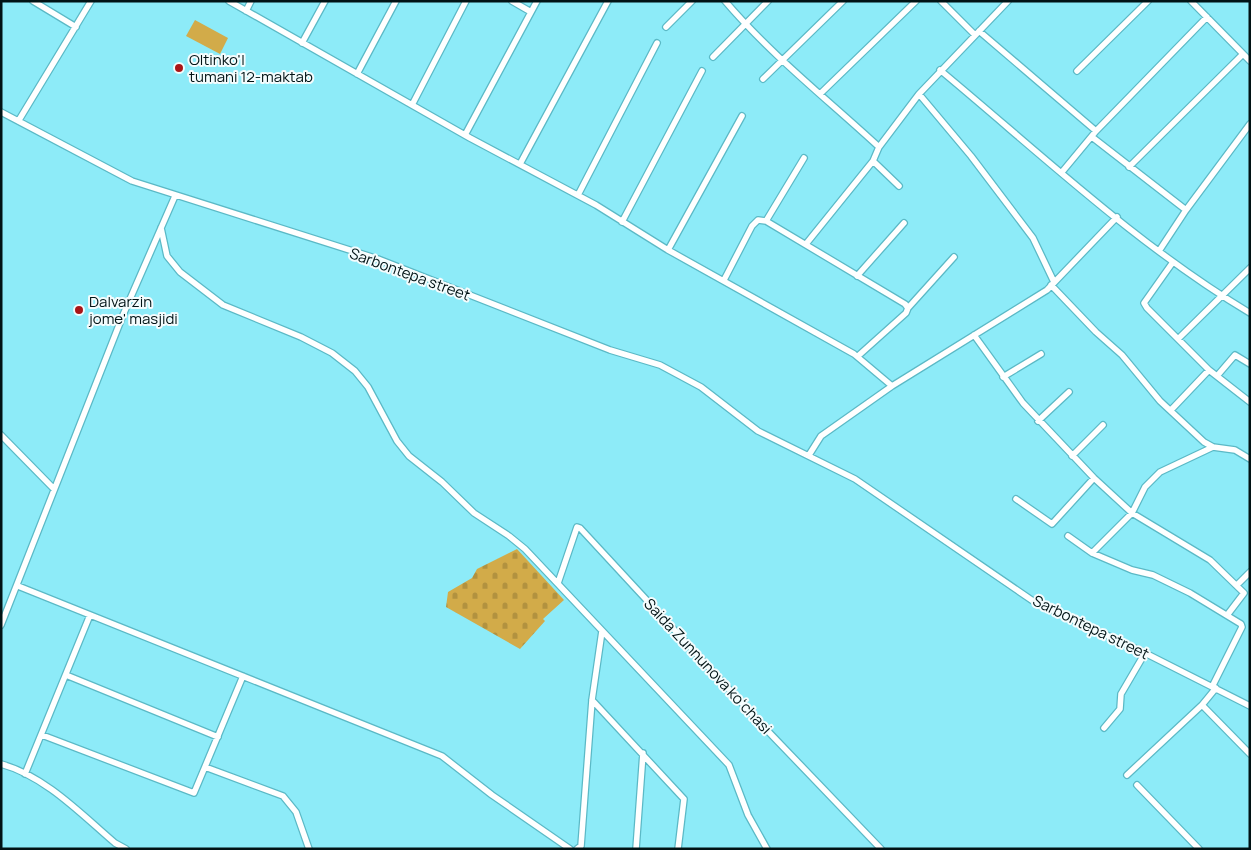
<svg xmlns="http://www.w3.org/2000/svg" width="1251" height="850" viewBox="0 0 1251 850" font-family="Manrope,sans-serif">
	<defs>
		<pattern id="cemetery-stones" width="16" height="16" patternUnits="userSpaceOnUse" patternTransform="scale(1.25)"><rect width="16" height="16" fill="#d2ab49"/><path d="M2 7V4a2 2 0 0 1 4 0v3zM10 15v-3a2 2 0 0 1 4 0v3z" fill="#b2923f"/></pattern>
	</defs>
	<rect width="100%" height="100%" fill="#8debf8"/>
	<!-- green -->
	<path fill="#d2ab49" d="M195,20L228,38L220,54L186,36Z"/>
	<!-- cemetery -->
	<path fill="url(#cemetery-stones)" d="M517,549L564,600L543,619L545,621L520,649L446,607L448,592L472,578L477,569Z"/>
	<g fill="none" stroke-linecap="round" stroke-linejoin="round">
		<defs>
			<path id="minor" d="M33,1L76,27
				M229,1L470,138L596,205L668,250L854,354L892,386
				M512,1L531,12
				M725,1C771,55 827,99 879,147
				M941,1L975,35
				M1191,1L1250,61
				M246,11L251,1
				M666,27L692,1
				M979,31L1096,131
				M302,43L325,1
				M713,57L768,1
				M940,70C1040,153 1138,246 1250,313
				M1077,71L1148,1
				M357,74L396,1
				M763,79L843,1
				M821,93L916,1
				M919,94L971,156L1033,238L1054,282
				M412,105L466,1
				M1,112L132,181L378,259L610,350L660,365L701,387L758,431L855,479L1033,601L1145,653L1250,706
				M19,120L91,1
				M465,135L537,1
				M1092,137L1186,210
				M873,161L899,186
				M520,164L608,1
				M1129,167L1243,54
				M1062,172L1096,131L1207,17
				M578,195L657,43
				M766,221L804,158
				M622,222L702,71
				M161,228L167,256L180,272L223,305L301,337L332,353L355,371L368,387L397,441L409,456L442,482L474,513L509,536L525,549L729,765L748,815L767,849
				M806,244L873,161L879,147L919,94L1008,1
				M668,250L742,116
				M1159,251L1186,210L1250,124
				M1173,262L1144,303L1147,308L1178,339
				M857,276L904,223
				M724,280L752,226L758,220L766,221L905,304L908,308L906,313L858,356
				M1051,285L1096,332L1122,355L1160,401L1204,442L1213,447L1235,450L1250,459
				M908,308L954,257
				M974,335L1023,403L1094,478L1132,513L1210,560L1244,593L1228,614
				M1209,370L1250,402
				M1217,376L1235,355L1250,364
				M1003,377L1041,354
				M1171,410L1209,370L1178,339L1250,268
				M1038,421L1069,392
				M1,435L54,489
				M809,455L821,436L892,386L1047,290L1117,217
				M1072,456L1103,425
				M1016,499L1052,524L1094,478
				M1068,536L1092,553L1132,570L1153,575L1190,593L1241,624L1242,627L1212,687
				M1092,553L1132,513L1145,487L1160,472L1213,447
				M558,583L577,527L580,528L764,727L881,849
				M1237,585L1250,572
				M18,586L442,756L492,795L570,849
				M1,625L123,315L175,196
				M66,675L218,737
				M592,700L684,799L678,849
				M1202,705L1250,754
				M1104,728L1120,709L1121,694L1145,653
				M42,735L194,793L243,676
				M1,764C45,776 81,814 115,843L126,849
				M205,767L283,796L296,812L309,849
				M25,774L90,615
				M1127,775L1202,705L1216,688
				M1137,785L1199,849
				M577,849L581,846L592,700L602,631
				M636,849L643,753"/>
		</defs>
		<!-- minor casing -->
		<use href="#minor" stroke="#5bb9c6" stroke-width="8"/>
		<!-- minor -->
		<use href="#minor" stroke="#fff" stroke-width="5.5"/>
	</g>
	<!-- markers -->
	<g fill="#a91517" stroke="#f4fcfd" stroke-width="2">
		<circle cx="179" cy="68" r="5"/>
		<circle cx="79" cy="310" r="5"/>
	</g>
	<g text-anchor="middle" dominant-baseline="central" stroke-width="4" stroke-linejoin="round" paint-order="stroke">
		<!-- poi labels -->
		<g font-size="15" fill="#011315" stroke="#f4fcfd" text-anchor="start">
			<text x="189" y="59">Oltinko'l<tspan x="189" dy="17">tumani 12-maktab</tspan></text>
			<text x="89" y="301">Dalvarzin<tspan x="89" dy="17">jome' masjidi</tspan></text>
		</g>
		<!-- street labels -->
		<g font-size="15" fill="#011315" stroke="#f4fcfd">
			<text transform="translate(410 274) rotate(20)">Sarbontepa street</text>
			<text transform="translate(1091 627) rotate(26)">Sarbontepa street</text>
			<text transform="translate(708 666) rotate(47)">Saida Zunnunova koʻchasi</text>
		</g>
	</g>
	<!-- border -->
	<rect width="1251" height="850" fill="none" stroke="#011315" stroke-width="5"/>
</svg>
